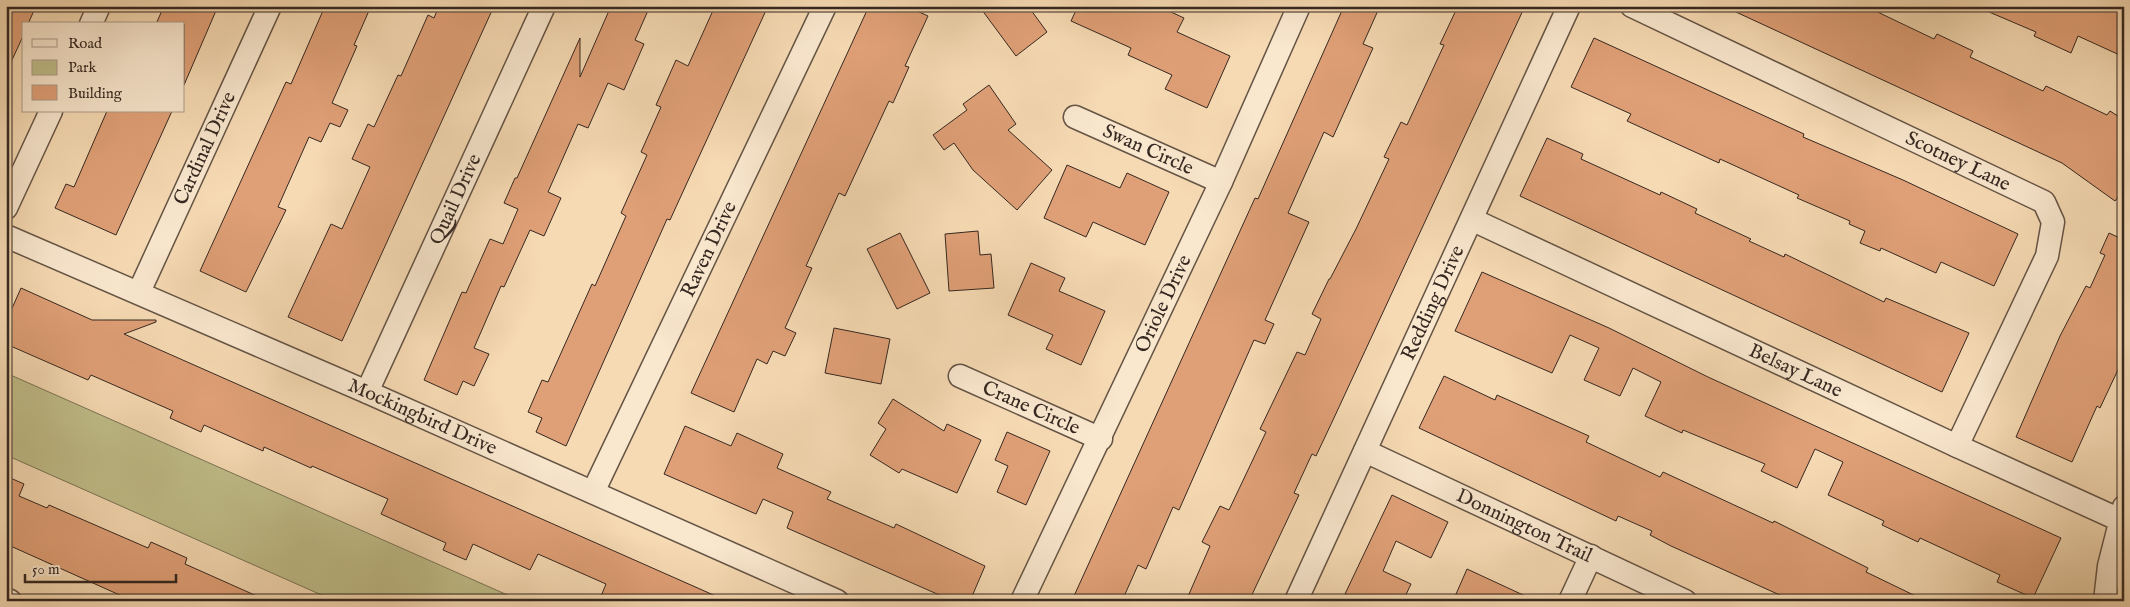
<svg xmlns="http://www.w3.org/2000/svg" width="2130" height="607" viewBox="0 0 2130 607" font-family="'IM FELL English',serif">
	<rect width="100%" height="100%" fill="#f6dab3"/>
	<filter id="stains"><feTurbulence type="fractalNoise" baseFrequency=".004" numOctaves="4"/><feColorMatrix values="0 0 0 0 .2 0 0 0 0 .09 0 0 0 0 .02 0 0 0 .5 -.17"/></filter>
	<radialGradient id="worn" r=".72"><stop offset=".6" stop-color="#630" stop-opacity="0"/><stop offset="1" stop-color="#630" stop-opacity=".3"/></radialGradient>
	<!-- green -->
	<path fill="#c0be8a" stroke="#7a7356" d="M6,373L521,601H335L6,455Z"/>
	<!-- building -->
	<path fill="#e0a077" stroke="#352821" d="M6,6H36L28,24H24V34L6,73Z
		M164,6H218L184,85V24H156Z
		M325,6H371L354,45L357,46L332,103L348,110L340,127L330,123L321,142L309,137L278,207L286,210L246,292L200,271L286,82L291,84Z
		M439,6H494L342,341L288,317L331,224L342,229L370,167L352,159L368,124L374,127L398,75L401,76L428,15L434,18Z
		M611,6H650L635,40L644,44L624,90L608,83L588,128L578,124L548,192L561,198L544,236L530,230L504,287L501,286L474,348L489,354L474,386L463,381L457,395L424,380L462,292L466,293L490,239L503,244L518,209L504,203L515,178H517L580,38V77Z
		M715,6H768L670,220L667,219L566,446L536,432L542,418L528,412L542,380L548,382L592,284L595,286L626,216L621,213L647,155L641,152L661,107L656,105L676,60L688,66Z
		M869,6H906L928,16L905,66L909,67L893,103L889,101L845,196L839,193L806,266L812,268L785,328L796,333L785,356L773,351L767,364L757,359L734,412L691,393Z
		M979,6H1028L1047,32L1016,56Z
		M1078,6H1158L1184,18L1177,32L1230,56L1207,108L1165,89L1172,75L1128,55L1131,48L1071,21Z
		M1344,6H1380L1363,44L1373,48L1333,137L1324,132L1288,213L1309,222L1265,320L1274,324L1265,344L1254,340L1179,510L1173,507L1146,569L1138,565L1122,601H1085L1074,596L1255,198L1258,199Z
		M1458,6H1525L1333,420L1316,456L1312,454L1294,493L1299,495L1249,601H1186L1210,546L1202,542L1220,506L1229,510L1266,432L1260,429L1297,352L1305,355L1321,319L1312,314L1329,279H1330L1356,229L1389,159L1384,157L1401,122L1407,125L1444,45L1440,44Z
		M1723,6H1865L1934,39L1937,34L1973,51L1970,57L2043,91L2046,86L2107,115L2110,111L2124,120V189L2115,201L2062,163Z
		M1975,6H2124V57L2078,36L2071,53L2034,36L2036,32Z
		M1594,38L1804,134L1803,137L1903,180L2018,234L1994,286L1941,262L1936,273L1881,248L1880,251L1860,243L1865,231L1849,224L1850,221L1797,198L1799,195L1720,159L1719,163L1627,121L1631,114L1571,87Z
		M989,85L1016,124L1008,130L1052,170L1017,210L973,170L954,143L944,150L933,135L967,110L963,104Z
		M107,111H172L116,235L55,208L66,184L74,187Z
		M1547,138L1583,154L1581,159L1660,195L1661,192L1697,209L1695,213L1751,239L1749,241L1784,257L1785,254L1884,302L1886,298L1969,333L1942,392L1520,196Z
		M1067,165L1120,188L1127,173L1169,192L1145,245L1093,222L1086,237L1044,218Z
		M978,231L980,255L991,254L994,288L949,291L945,234Z
		M900,233L930,293L897,309L867,249Z
		M2109,233L2124,240V357L2100,408L2097,406L2072,462L2016,437L2060,336L2086,286L2090,288L2105,255L2100,253Z
		M1031,263L1065,278L1059,291L1105,311L1081,365L1046,349L1053,335L1008,315Z
		M1482,272L1609,328L1708,377L2061,538L2033,598L1997,582L2000,575L1920,538L1918,542L1882,525L1884,521L1828,495L1843,462L1815,449L1797,488L1761,471L1765,464L1683,430L1682,433L1645,416L1661,382L1633,368L1620,396L1584,380L1599,348L1570,335L1552,373L1455,331Z
		M21,288L92,320H156V322L124,334L727,601H599L606,584L538,554L530,570L473,544L466,560L443,550L446,543L381,514L388,499L312,466L311,468L264,447L263,451L204,425L201,432L170,418L173,411L91,375L88,380L6,344V322Z
		M834,328L890,339L881,384L825,373Z
		M1444,376L1495,400L1497,395L1589,436L1586,442L1660,477L1663,472L1773,523L1774,521L1868,568L1866,572L1926,601H1793L1671,546L1650,535L1652,531L1618,516L1616,521L1419,428Z
		M893,399L944,431L947,424L981,440L957,493L902,469L899,473L870,455L886,429L878,423Z
		M685,426L731,446L737,433L783,454L777,468L831,492L827,499L894,528L896,524L985,566L970,601H953L787,528L793,512L763,499L756,514L664,474Z
		M1007,432L1050,451L1026,505L997,492L1008,466L995,460Z
		M6,476L24,484L19,496L47,508L49,505L148,548L151,542L187,558L185,564L268,601H133L6,544Z
		M1392,495L1448,522L1431,558L1396,541L1383,571L1411,584L1403,601H1358L1345,594Z
		M1467,569L1536,601H1453Z"/>
	<g fill="none" stroke-linecap="round" stroke-linejoin="round">
		<defs>
			<g id="minor">
				<path id="s1" d="M1632,6L2044,202L2053,222L2047,256L1957,446"/>
				<path d="M91,24L99,6"/>
				<path id="s2" d="M1075,117L1221,182"/>
				<path d="M6,208L51,111"/>
				<path id="s3" d="M1473,220L1957,446L2120,520"/>
				<path id="s4" d="M6,236L367,392L837,601"/>
				<path id="s5" d="M139,292L270,6"/>
				<path id="s6" d="M960,376L1101,439"/>
				<path id="s7" d="M367,392L544,6"/>
				<path id="s8" d="M1365,451L1685,601"/>
				<path id="s9" d="M593,492L825,6"/>
				<path d="M6,599L10,601"/>
				<path id="s10" d="M1022,601L1221,182L1299,6"/>
				<path id="s11" d="M1296,601L1569,6"/>
				<path d="M1570,601L1591,556"/>
				<path d="M2105,601L2109,566L2124,507"/>
			</g>
		</defs>
		<!-- minor casing -->
		<use href="#minor" stroke="#655446" stroke-width="25"/>
		<!-- minor -->
		<use href="#minor" stroke="#f9e7ce" stroke-width="22"/>
	</g>
	<g text-anchor="middle" dominant-baseline="central" stroke-width="4" stroke-linejoin="round" paint-order="stroke">
		<!-- street labels -->
		<g font-size="20" fill="#352821" stroke="#f9e7ce">
			<text stroke="none"><textPath href="#s5" startOffset="158">Cardinal Drive</textPath></text>
			<text stroke="none"><textPath href="#s2" startOffset="80">Swan Circle</textPath></text>
			<text stroke="none"><textPath href="#s1" startOffset="361">Scotney Lane</textPath></text>
			<text stroke="none"><textPath href="#s7" startOffset="212">Quail Drive</textPath></text>
			<text stroke="none"><textPath href="#s9" startOffset="269">Raven Drive</textPath></text>
			<text stroke="none"><textPath href="#s11" startOffset="328">Redding Drive</textPath></text>
			<text stroke="none"><textPath href="#s10" startOffset="329">Oriole Drive</textPath></text>
			<text stroke="none"><textPath href="#s3" startOffset="356">Belsay Lane</textPath></text>
			<text stroke="none"><textPath href="#s6" startOffset="78">Crane Circle</textPath></text>
			<text stroke="none"><textPath href="#s4" startOffset="454">Mockingbird Drive</textPath></text>
			<text stroke="none"><textPath href="#s8" startOffset="176">Donnington Trail</textPath></text>
		</g>
	</g>
	<!-- margin -->
	<rect width="2130" height="607" fill="none" stroke="#f6dab3" stroke-width="25"/>
	<rect x="8" y="8" width="2115" height="592" fill="none" stroke="#352821" stroke-width="2.5"/>
	<rect x="12" y="12" width="2105" height="582" fill="none" stroke="#352821"/>
	<!-- legend -->
	<rect x="22" y="22" width="162" height="90" fill="#f9e7ce" stroke="#ab9b89"/>
	<rect x="32" y="39" width="25" height="8" fill="#f9e7ce" stroke="#ab9b89"/>
	<text x="68" y="48" font-size="15" fill="#352821">Road</text>
	<rect x="32" y="60" width="25" height="15" fill="#c0be8a" stroke="#ab9b89"/>
	<text x="68" y="72" font-size="15" fill="#352821">Park</text>
	<rect x="32" y="85" width="25" height="15" fill="#e0a077" stroke="#ab9b89"/>
	<text x="68" y="98" font-size="15" fill="#352821">Building</text>
	<!-- scale -->
	<path d="M25 574v8h151v-8" fill="none" stroke="#352821" stroke-width="2.5"/>
	<text x="32" y="574" font-size="15" fill="#352821" stroke="#f9e7ce" stroke-width="4" paint-order="stroke">50 m</text>
	<rect width="100%" height="100%" filter="url(#stains)"/>
	<rect width="100%" height="100%" fill="url(#worn)"/>
</svg>
